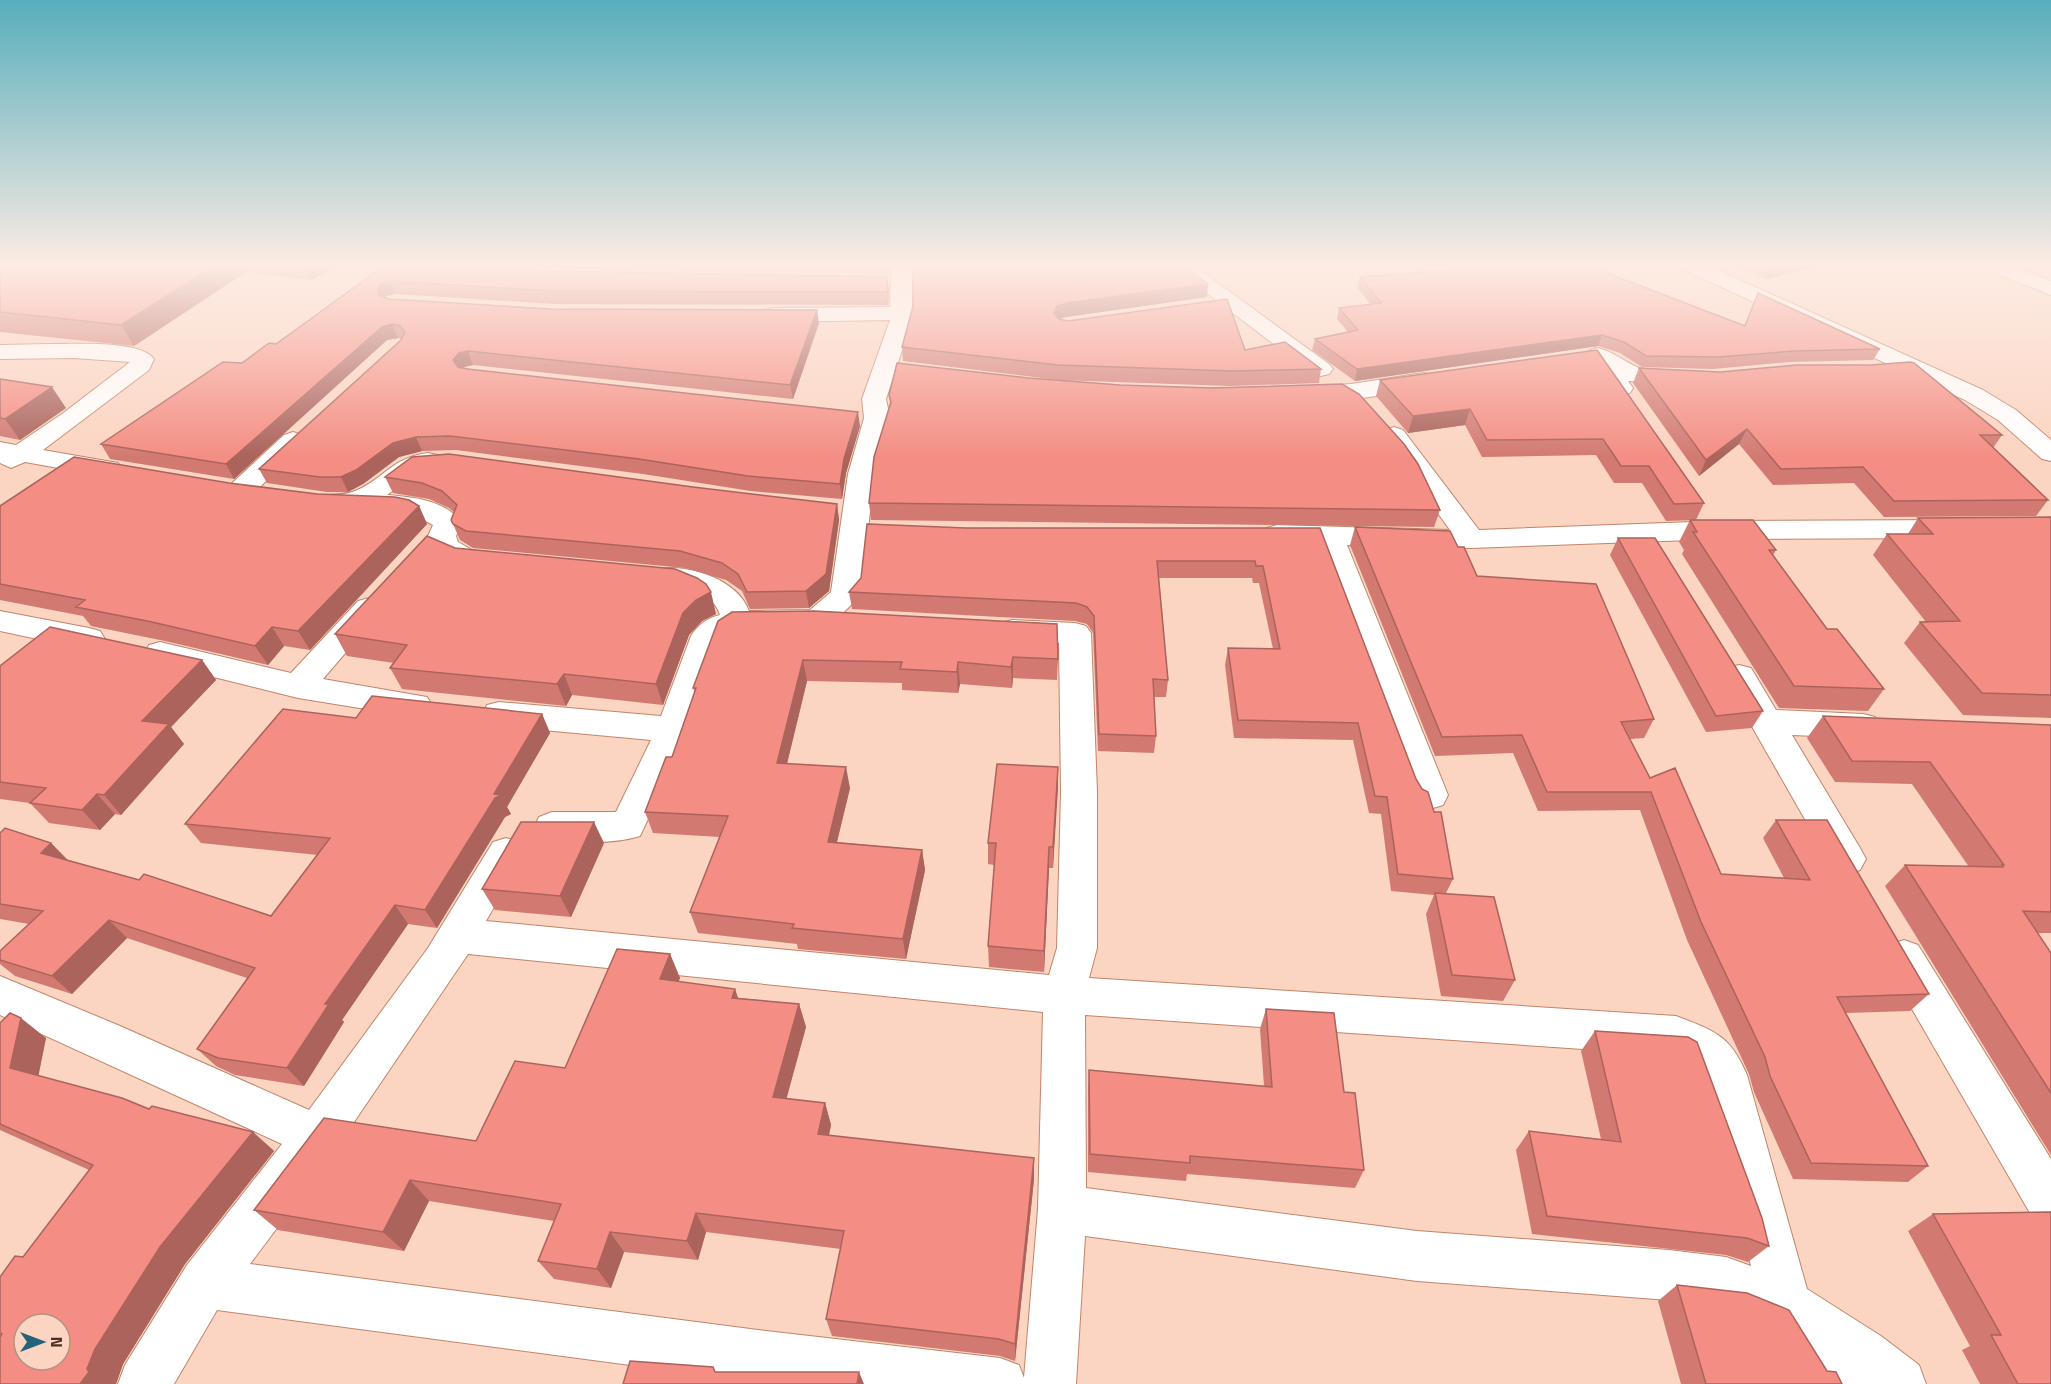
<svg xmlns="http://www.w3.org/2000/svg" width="2051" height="1384" viewBox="0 0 2051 1384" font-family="'Titillium Web',sans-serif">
	<rect width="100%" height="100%" fill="#fbd4c2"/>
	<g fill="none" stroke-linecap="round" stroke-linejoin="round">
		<defs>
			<path id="minor" d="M892,263H912V320L886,399L890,418L874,474L861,595L829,627L818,630L737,631L730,633L721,641L690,730L640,836C615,844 564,845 539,837L534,827L539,817L552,812H616L651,740L499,726L487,723L482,714L487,705L499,702L661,716L691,636C698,625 707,618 720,615C712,587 676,590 654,584L649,577L654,570C685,562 737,578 749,611L810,610L831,592L848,474L864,418L862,399L890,320L774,322L766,320L763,315L766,310L774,308L890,307Z
				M1167,263H1190L1329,364L1333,369L1329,374L1321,376L1313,374Z
				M1675,263H1702L1983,390L2016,410L2051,440V461L2042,459L1998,420L1965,400L1678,267Z
				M1976,263H2004L2051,281V295L1979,267Z
				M51,344C74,344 141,340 154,359L149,370L43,450L118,463L122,469L118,475L109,477L25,462L11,468L0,463V442L16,445L62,414L130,362L74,358L0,359V345Z
				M1598,348C1617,353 1625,363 1640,368C1654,373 1673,368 1687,372L1691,377L1687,382L1679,384L1628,381L1633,388L1630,393L1621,395L1612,393L1586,355L1590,350Z
				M1424,373L1432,375L1436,380L1432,385C1400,393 1331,406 1299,398L1296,393L1299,388L1351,384Z
				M1394,427L1403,430L1479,530L1720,521L1957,520L1967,523L1971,529L1967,535L1957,538L1720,539L1471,548L1347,545L1448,795L1443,805L1430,809L1417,805L1412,795L1318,544L1277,543L1267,540L1263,534L1267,528L1277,525L1450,530L1381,435L1385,430Z
				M293,432L302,435L306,440L302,445L250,497L240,499L230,497L226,491L230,485L284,435Z
				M428,453L437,455L441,461L437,467L415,474L387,495C413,497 446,500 462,523L456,536L458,542L472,550L494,554L499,560L494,566C468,573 435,564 428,536L433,525L413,514L374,511L363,507L336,511L313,508L309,502L313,496C327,493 341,497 355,491C384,479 391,458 428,453Z
				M369,598L380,601L384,608L323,679L427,697L432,705L427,713L415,717L298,698L149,661L144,653L149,645L160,642L291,673L358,601Z
				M0,611L89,628L100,631L105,639L100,647L89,650L0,631Z
				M1012,620L1075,623L1086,626L1091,633L1097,792V948L1089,978L1676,1016C1715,1031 1730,1035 1747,1075L1807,1289L1881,1336L1919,1365L1926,1384H1804L1768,1324L1726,1307L1669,1300L1417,1281L1085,1236L1076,1384H774L217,1310L174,1384H118L125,1365L187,1265L282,1144L0,1015V976L120,1026L309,1110L428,948L493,842L506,838L519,842L525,853L486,921L1049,975L1057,948L1061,792L1059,643L1012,640L1001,637L996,630L1001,623ZM468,954L1043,1012L1038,1209L1024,1378L1019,1365L1000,1358L758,1330L250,1264L333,1153ZM1085,1015L1672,1055L1693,1065L1705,1083L1751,1266L1726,1257L1669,1250L1417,1231L1086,1188Z
				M1739,665L1751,668L1776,710L1863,714L1875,717L1880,726L1875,735L1863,738L1792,735L1860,848L1866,859L1860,870L1847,874L1834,870L1723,676L1727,668Z
				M1904,940L1918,945L2051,1159V1227L2034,1220L1890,971L1884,958L1890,945Z"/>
		</defs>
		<!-- minor casing -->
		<use href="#minor" stroke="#c18568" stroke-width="2"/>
		<!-- minor -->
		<use href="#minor" fill="#fff" fill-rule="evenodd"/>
	</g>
	<!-- wall -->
	<path fill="#d27a72" d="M0,263H340L312,280L246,272L134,346L0,332Z
		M388,263L889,290L888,305L554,304L395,294L386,296L385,298L389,299L550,309L819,323L793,399L473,365L464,367L463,368L860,426L846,473L842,499L751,491L643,474L456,450L422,451L399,457L363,484L348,492H327L267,483L259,469L402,339L398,338L387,340L234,479L110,459L101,444L276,344Z
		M507,263H890L889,273L547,268Z
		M1465,263H1581L1744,326L1758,293L1880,349L1873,360L1789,362L1713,369L1642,367L1620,353L1598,346L1355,381L1312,350L1315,339L1348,332L1337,319L1339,308L1371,305L1357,287L1360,277L1474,268Z
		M1727,263H1828L1766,279Z
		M1207,297L1066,317L1059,319L1245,350L1321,369L1319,383L1230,386L1058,380L903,361L902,347L913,306Z
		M1597,350L1704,503L1696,520L1666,521L1642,483H1614L1596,455L1482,457L1465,425L1408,433L1376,396L1380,380Z
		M1639,368L2002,435L1993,448L2048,500L2036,516L1884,517L1854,483L1773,485L1739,444L1699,476L1633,383Z
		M0,379L66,408L20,440L0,436Z
		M889,395L1440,510L1434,527L871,520L869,503L890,403Z
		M385,477L693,487L837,504L839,520L829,591L809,608L750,609L742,591L726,580L685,568L473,548L460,540L453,524L454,512L449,508L429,499L393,493Z
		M229,483L419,506L427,524L310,650L284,646L268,665L165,641L91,626L83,616L0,600V506Z
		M2051,517V718L1963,715L1904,643L1920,622H1926L1873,555L1887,534H1908L1918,518Z
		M1690,520L1776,550L1773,555L1827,629L1884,689L1868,711L1779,708L1682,554L1684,550L1679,542Z
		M1355,527L1458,547L1477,576L1654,719L1644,738L1630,739L1650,778L1721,874L1784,878L1763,838L1776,820L1929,994L1910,1011L1846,1013L1928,1166L1908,1182L1793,1179L1754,1092L1749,1074L1687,940L1640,810L1538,811L1513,753L1435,756L1350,545Z
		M966,528H1320L1453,879L1446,893L1515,980L1503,1001L1441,996L1426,914L1434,895L1391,891L1381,814L1369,813L1353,740L1234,738L1225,665L1228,648L1273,649L1259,583H1253L1252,578H1159L1168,680L1166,697H1154L1156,736L1154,753L1098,751L1093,633L1087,624L1075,621L852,609L849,592Z
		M1618,538L1763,711L1752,728L1706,732L1610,555Z
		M455,548L716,614L702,621L689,635L663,705L572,695L566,706L402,689L390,668L394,663L347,656L335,634Z
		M718,621L1058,659L1057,680L1013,678L1012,688L960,684L958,693L902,690V683L807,681L787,764L850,788L837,842L922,850L925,870L906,959L798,949L797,944L698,933L690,912L720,837L653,833L645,812L672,757L695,692L693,688Z
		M202,660L216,680L171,727L184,744L121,815L115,814L100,830L49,823L30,803L0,799V666Z
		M542,714L550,733L507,807L511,814L505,817L437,928L408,924L342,1020L344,1022L304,1086L235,1075L216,1066L197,1049L247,978L127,938L72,994L15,976L0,964V951L29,924L0,919V833L51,843L68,860L271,916L318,855L201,843L185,824L356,718Z
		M1823,716L2051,725V933H2038L2051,953V1155L1885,886L1905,865L1969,867L1912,784L1835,782L1807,738Z
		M1058,767L1053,868H1049L1044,972L989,967L988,946L994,865L988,864V843Z
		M604,843L571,917L495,910L482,889Z
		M670,954L680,978L678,982L739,998L799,1004L806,1027L786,1098L825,1103L831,1125L829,1136L1034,1179L1015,1361L1000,1356L832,1336L826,1319L841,1249L706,1232L698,1260L624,1252L611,1288L554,1279L538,1261L554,1221L429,1201L404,1251L278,1230L254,1210L476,1141L565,1068Z
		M1266,1009L1344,1092L1364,1170L1355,1188L1187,1174L1186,1181L1088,1172V1089L1089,1070L1264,1086L1260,1029Z
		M0,1023L46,1038L38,1075L149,1109L253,1132L274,1151L185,1264L123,1364L116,1384H0V1333L23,1257L89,1170L0,1130Z
		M1595,1031L1769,1246L1748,1262L1726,1255L1532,1234L1516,1150L1529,1131L1601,1139L1581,1051Z
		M1933,1214L2051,1384H1980L1962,1350L1970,1346L1908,1231Z
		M1677,1285L1827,1371L1842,1384H1681L1658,1301Z"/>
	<!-- shaded-wall -->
	<path fill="#ab635c" d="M219,263H241L246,272L134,346L121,325Z
		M304,263H340L312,280Z
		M1789,263H1828L1766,279L1772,267Z
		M887,277L889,290L888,305L887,292Z
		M390,281L395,294L386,296L382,302L377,289L381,283Z
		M1208,284L1207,297L1066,317L1057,320L1054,313L1057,306L1067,303Z
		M817,310L819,323L793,399L790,385Z
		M392,324L398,338L387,340L234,479L226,464L382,327Z
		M1602,335L1598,346L1355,381L1357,369Z
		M468,351L473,365L464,367L459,374L453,360L459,353Z
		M52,387L66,408L20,440L5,419Z
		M1470,409L1465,425L1408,433L1413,416Z
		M858,412L860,426L846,473L842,499L840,484L844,459Z
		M1747,429L1739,444L1699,476L1706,460Z
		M416,437L422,451L399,457L363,484L348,492L341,477L393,443Z
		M837,504L839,520L829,591L809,608L806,591Z
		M419,506L427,524L310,650L298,631Z
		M711,592L716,614L702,621L689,635L663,705L656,684L683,613L696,600Z
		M272,627L284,646L268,665L255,646Z
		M1013,657V678L1012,688L1011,667Z
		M202,660L216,680L171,727L184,744L121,815L104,795L142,721Z
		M803,660L807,681L782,784L777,763Z
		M958,662L960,684L958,693L957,672Z
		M564,674L572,695L566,706L557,684Z
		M542,714L550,733L507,807L511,814L505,817L437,928L425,910Z
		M846,767L850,788L832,862L828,842Z
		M1058,767V789L1053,868V847Z
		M97,794L115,814L100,830L82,810Z
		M594,822L604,843L571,917L560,896Z
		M51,843L69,862L41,853Z
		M1049,847V868L1044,972V951Z
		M922,850L925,870L906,959L903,939Z
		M395,905L408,924L342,1020L344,1022L304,1086L287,1068L325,1004Z
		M109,920L127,938L72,994L52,976Z
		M670,954L680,978L670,1003L660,979Z
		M735,989L743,1012L732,998Z
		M799,1004L806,1027L781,1119L773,1097Z
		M21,1018L46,1038L36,1088L10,1068Z
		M825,1103L831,1125L824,1156L818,1134Z
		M253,1132L274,1151L185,1264L123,1364L116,1384H80L95,1349L160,1247Z
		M1034,1158V1179L1015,1361V1344Z
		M410,1180L429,1201L404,1251L383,1232Z
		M696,1213L706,1232L698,1260L687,1241Z
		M610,1232L624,1252L611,1288L597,1269Z
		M859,1372L864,1384H857Z"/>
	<!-- building -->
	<path fill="#f48e84" stroke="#ab635c" stroke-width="1.5" fill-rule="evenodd" d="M0,263H53L87,267L106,263H219L121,325L0,312Z
		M388,263H462L543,271L887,277V292L550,291L390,281L381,283L377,289L380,296L389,299L550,309L817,310L790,385L468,351L459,353L453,360L458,367L468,369L858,412L844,459L840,484L748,476L639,459L450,436L416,437L393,443L356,470L341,477H320L259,469L401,340L405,332L400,326L392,324L382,327L226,464L101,444L223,362L242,363L269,343L276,344Z
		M913,263H1181L1208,284L1067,303L1057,306L1054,313L1059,319L1068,321L1227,299L1245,350L1285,342L1321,369L1232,371L1058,365L902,347L913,306Z
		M1485,263H1581L1745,326L1758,293L1880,349L1795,351L1718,357L1646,356L1624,342L1602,335L1357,369L1315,339L1358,330L1339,308L1381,303L1360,277L1492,267Z
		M1761,263H1789L1772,267Z
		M1597,350L1704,503L1674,504L1649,466H1621L1603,439L1487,440L1470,409L1413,416L1380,380Z
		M1910,362L1914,363L2002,435H1980L2048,500L1894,501L1863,467L1781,469L1747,429L1706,460L1639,368L1720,372L1797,365H1871Z
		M897,363L1029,378L1120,385L1212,388L1342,384L1359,394L1404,444L1418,464L1440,510L869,503L874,457L891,402L889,395Z
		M0,379L52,387L5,419L0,418Z
		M449,454L693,487L837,504L826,574L806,591L747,592L738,574L722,563L680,551L466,531L453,524L451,520L457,505L442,491L422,483L385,477L412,457Z
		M74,457L229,483L317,494L395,497L409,500L419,506L298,631L272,627L255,646L152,622L76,607L85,600L0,584V506Z
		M2051,517V695L1982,693L1920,622L1960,621L1887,534H1933L1918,518Z
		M1690,520H1753L1776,550H1769L1827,629H1837L1884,689L1794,686L1693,532H1697Z
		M867,524L966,528H1320L1416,779L1422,789L1428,792L1434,812H1441L1453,879L1398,874L1387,797L1375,796L1358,723L1238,720L1228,648L1280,649L1263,566H1256L1255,561H1157L1168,680L1153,679L1156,736L1099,734L1094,616L1087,607L1076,603L849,592L861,578Z
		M1355,527L1450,531L1458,547H1464L1477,576L1596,584L1654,719L1621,722L1650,778L1675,768L1721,874L1810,880L1776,820H1827L1929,994L1837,997L1928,1166L1811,1163L1770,1076L1765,1057L1701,922L1651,792H1547L1522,735L1442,737Z
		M427,536L455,548L675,569L697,578L706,584L711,592L696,600L683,613L656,684L564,674L557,684L390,668L407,645L335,634Z
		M1618,538H1655L1763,711L1716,716Z
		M814,611L1057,624L1058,659L1013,657L1011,667L958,662L957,672L900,669L902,662L803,660L777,763L846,767L828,842L922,850L903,939L792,928L794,924L690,912L728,816L645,812L666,757H672L696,688H693L718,621L732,612Z
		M50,627L202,660L142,721L169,724L104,795L97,794L82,810L30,803L46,788L0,782V666Z
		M372,696L542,714L494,794L501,795L495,798L425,910L395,905L325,1004H329L287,1068L218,1058L197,1049L255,968L109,920L52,976L0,960V951L43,911L0,904V833L5,828L51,843L41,853L139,880L144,874L271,916L330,838L185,824L283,709L356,718Z
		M1823,716L2051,725V912L2023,911L2051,953V1093L1905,865L2003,867L2002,865H2004L1930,762L1852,761Z
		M997,764L1058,767L1053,847H1049L1044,951L988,946L996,843H988Z
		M521,822H594L560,896L482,889Z
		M1435,893L1494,897L1515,980L1452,975Z
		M617,949L670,954L660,979L735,989L732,998L799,1004L773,1097L825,1103L818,1134L1034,1158L1015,1344L999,1339L826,1319L844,1231L696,1213L687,1241L610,1232L597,1269L538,1261L561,1204L410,1180L383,1232L254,1210L324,1118L476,1141L515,1061L565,1068Z
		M1266,1009L1334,1013L1344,1092L1355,1093L1364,1170L1190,1156V1163L1090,1154L1089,1070L1272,1087Z
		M10,1013L21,1018L10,1068L122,1098L149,1109L152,1106L253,1132L160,1247L95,1349L87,1369L89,1372L80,1384H0V1337L2,1334L0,1333V1277L15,1256L23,1257L93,1165L0,1124V1023ZM24,1324H60V1360H24Z
		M1595,1031L1688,1037L1697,1042L1762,1218L1769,1246L1747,1238L1547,1216L1529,1131L1621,1142Z
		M2051,1212V1384H2018L1991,1335H2001L1933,1214Z
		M1677,1285L1747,1293L1789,1310L1827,1371L1836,1372L1842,1384H1706Z
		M630,1361L713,1367L715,1372H859L857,1384H623Z"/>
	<!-- sky -->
	<linearGradient id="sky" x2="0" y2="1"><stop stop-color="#57aebc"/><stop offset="0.58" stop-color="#fdece4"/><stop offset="1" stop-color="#fdece4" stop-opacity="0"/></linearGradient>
	<rect width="2051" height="457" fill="url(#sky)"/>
	<!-- north arrow -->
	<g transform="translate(42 1342) rotate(90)"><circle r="28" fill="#fbd4c2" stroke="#b49383" stroke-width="1.5"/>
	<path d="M0-4.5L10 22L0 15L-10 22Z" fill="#246279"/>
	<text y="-9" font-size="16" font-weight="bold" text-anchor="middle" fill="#4a3125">N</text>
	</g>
</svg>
